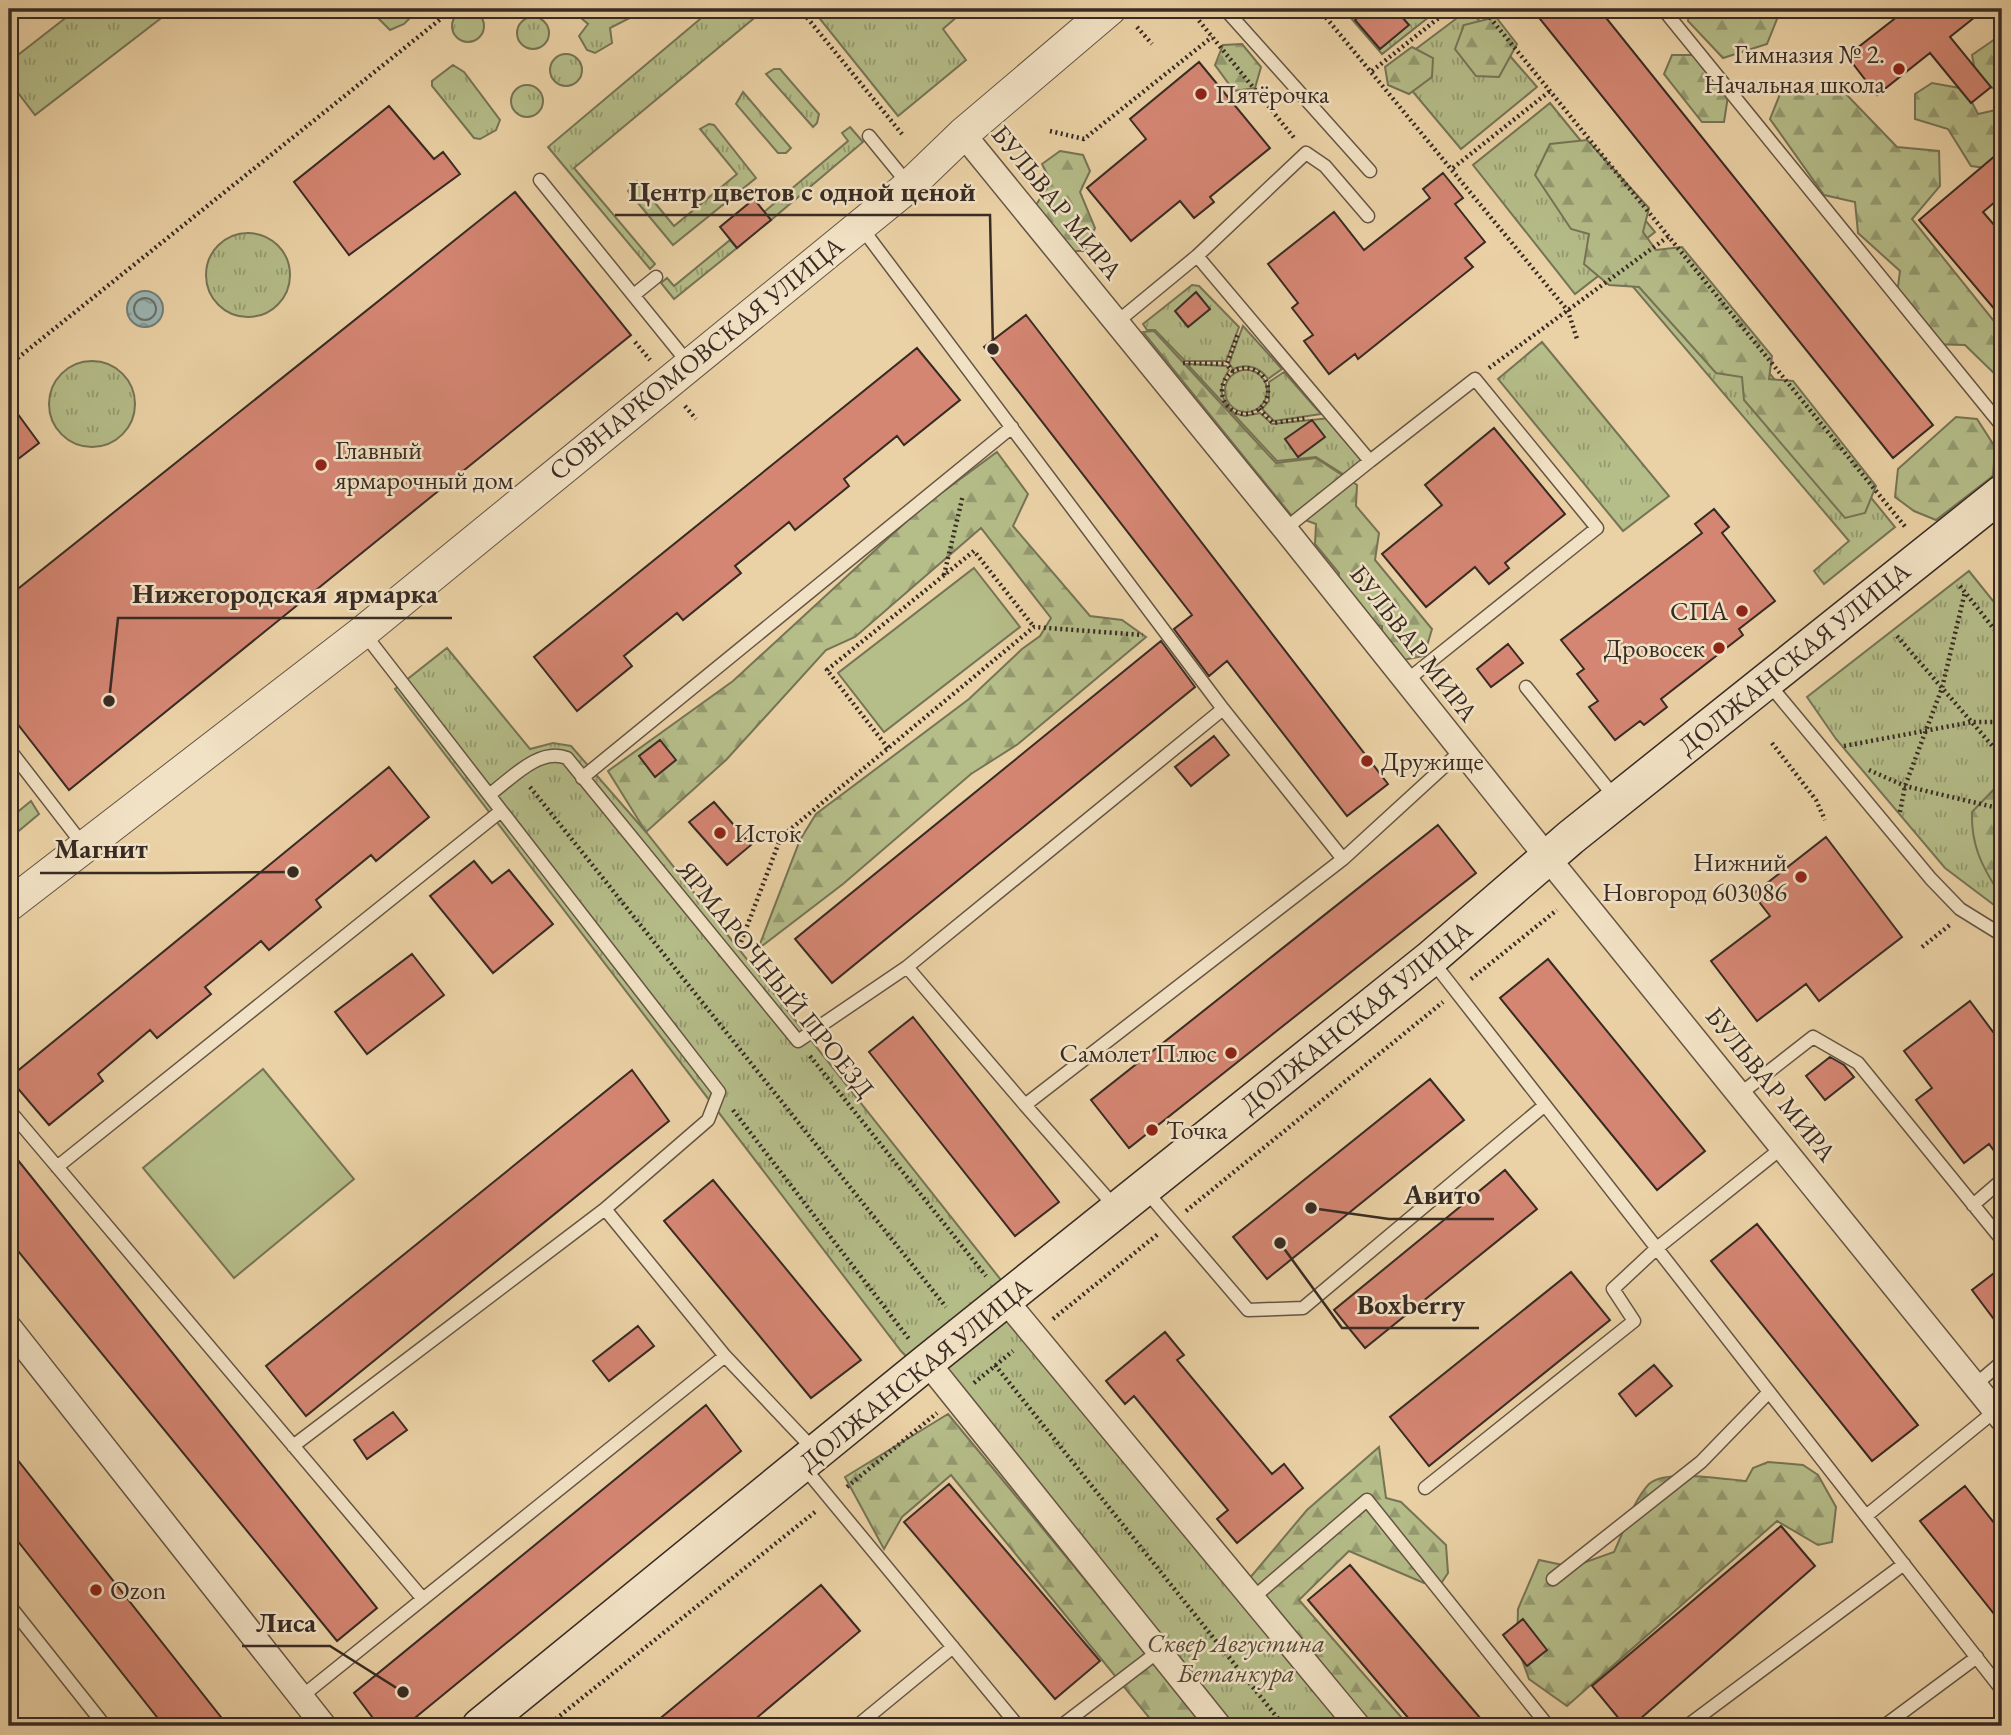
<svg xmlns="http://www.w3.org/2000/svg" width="2011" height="1735" viewBox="0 0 2011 1735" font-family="'EB Garamond',serif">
	<defs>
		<pattern id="grass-tufts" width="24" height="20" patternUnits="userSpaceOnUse" patternTransform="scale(1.75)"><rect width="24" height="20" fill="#b5bd89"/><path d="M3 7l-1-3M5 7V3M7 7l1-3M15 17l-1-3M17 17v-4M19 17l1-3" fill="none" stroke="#949a70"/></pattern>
		<pattern id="forest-firs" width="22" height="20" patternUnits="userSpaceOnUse" patternTransform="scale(1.75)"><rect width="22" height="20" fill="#b5bd89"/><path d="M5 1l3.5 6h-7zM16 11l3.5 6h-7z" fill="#949a70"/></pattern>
		<pattern id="water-ripples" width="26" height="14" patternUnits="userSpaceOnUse" patternTransform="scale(1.75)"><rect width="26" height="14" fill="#9bb5b1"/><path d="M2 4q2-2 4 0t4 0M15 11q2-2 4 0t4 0" fill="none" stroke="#7f9390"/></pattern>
	</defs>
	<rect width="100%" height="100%" fill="#ebd2a6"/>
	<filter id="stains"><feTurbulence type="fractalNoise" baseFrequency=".00286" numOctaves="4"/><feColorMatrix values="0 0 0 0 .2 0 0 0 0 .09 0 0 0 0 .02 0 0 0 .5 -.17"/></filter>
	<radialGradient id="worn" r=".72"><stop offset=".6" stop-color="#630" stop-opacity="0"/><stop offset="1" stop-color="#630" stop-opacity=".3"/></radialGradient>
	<!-- grass -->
	<path fill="url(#grass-tufts)" stroke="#767456" stroke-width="2" d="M77,9H173L35,115L9,81V62Z
		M369,9H410L412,16L404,24L390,30Z
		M555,9H647L610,28L612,43L595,53L587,50L579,36L588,24L574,12L564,17Z
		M712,9H765L574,168L655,264L650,269L548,147Z
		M812,9H966L943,29L966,60L898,116Z
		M1343,9H1439L1382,54Z
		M1469,9L1537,87L1461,149L1392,67Z
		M452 26a16 16 0 1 1 32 0a16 16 0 1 1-32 0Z
		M517 33a16 16 0 1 1 32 0a16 16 0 1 1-32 0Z
		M550 70a16 16 0 1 1 32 0a16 16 0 1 1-32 0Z
		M453,65L464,72L500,120L496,130L480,139L474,138L432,86V81Z
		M774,69H780L819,114L817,123L813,127L766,74Z
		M511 101a16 16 0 1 1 32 0a16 16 0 1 1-32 0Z
		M743,92L791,148L786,153H778L736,104Z
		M1550,103L1655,232L1575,294L1473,165Z
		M709,124L714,125L756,178L673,245L628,191L637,181L674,226L737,174L700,129Z
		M850,127L863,142L771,220L764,212L848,141L842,133Z
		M206 275a42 42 0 1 1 84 0a42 42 0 1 1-84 0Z
		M730,240L737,248L674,299L661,283L667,278L674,286Z
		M1668,249L1895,527L1824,584L1814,571L1849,541L1628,281Z
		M1192,285L1199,286L1239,327L1226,361H1185L1155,330H1147L1143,324Z
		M1243,326L1282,369L1268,379C1260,367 1246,363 1233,369L1229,363Z
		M1542,342L1669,496L1623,531L1498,379Z
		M49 404a43 43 0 1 1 86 0a43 43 0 1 1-86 0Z
		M1187,364L1226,366L1229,370C1217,388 1220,398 1234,413L1245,416L1260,413L1272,424L1330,418L1367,460L1346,476L1316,457L1277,461Z
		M1225 391a21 21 0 1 1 42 0a21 21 0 1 1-42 0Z
		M1284,372L1321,414L1274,421L1262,409L1269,401V382Z
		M1969,571L2002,612V911L1945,868L1836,739L1807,697Z
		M447,648L530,749L553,743L571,746L646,832L1005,1285L1376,1726H1209L953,1405L901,1351L395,689Z
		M31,801L39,814L9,839V819Z"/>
	<!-- forest -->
	<path fill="url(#forest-firs)" stroke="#767456" stroke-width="2" d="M1689,9H1781L1767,44L1723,58L1688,21Z
		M1496,17L1517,44L1499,77L1476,76L1455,49L1464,25Z
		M1995,39L2002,41V161L1993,169L1971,166L1948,129L1915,119V94L1932,83L1965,89L1978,114L1996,110L1997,90L1977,81L1972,55Z
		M1242,44L1261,67L1255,88L1234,91L1215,65L1223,45Z
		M1412,47L1433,58L1432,77L1409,94L1388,85L1385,67Z
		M1672,55H1694L1728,96L1724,122H1702L1664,74Z
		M1782,89L1811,94L1845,93L1897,147L1939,151L1940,186L1912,219L2002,331V412L1994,405L1998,377L1965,345L1928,344L1896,302L1900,271L1858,233L1855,202L1824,195L1770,119Z
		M1587,140L1649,208L1643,232L1656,250L1682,247L1772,356L1769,379L1793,381L1876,486L1865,513L1845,518L1744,400L1742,377L1716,373L1639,287L1609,285L1584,264L1589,234L1571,229L1535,175L1550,144Z
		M1060,151L1083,155L1090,171L1080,192L1095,228L1085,251H1069L1034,208L1051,182L1042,164Z
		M1154,331L1276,463L1316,458L1357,485L1356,506L1379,533L1375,560L1432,629L1424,656L1398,661L1382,644V626L1365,622L1337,590L1339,573L1315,544L1316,524L1291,515L1143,332Z
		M1956,417L1977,419L1995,447L1993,476L1936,520L1914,511L1895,497L1898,469Z
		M997,452L1028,494L1013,526L1090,616L1122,620L1146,637L1018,744L971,774L843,884L758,949L800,840L816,814L969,699L1022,649L1040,636L1051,618L981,528L855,637L826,650L726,760L646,832L608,771L733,681L921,508Z
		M1998,785L2002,794V891H1998C1981,865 1971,844 1972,812Z
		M948,1414L1206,1726H1156L951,1475L902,1517L884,1549L845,1477Z
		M1379,1447L1386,1498L1401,1502L1446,1545L1448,1573L1440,1585L1424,1583L1349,1551L1299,1600L1409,1726H1348L1238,1592L1307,1510Z
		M1768,1462L1803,1465L1818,1475L1836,1507L1832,1542L1818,1545L1777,1521L1567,1706L1529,1679L1517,1646L1518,1609L1539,1560L1572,1567L1614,1552C1624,1531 1633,1501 1649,1484C1664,1469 1724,1479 1746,1481L1753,1468Z"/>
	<!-- pitch -->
	<path fill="#b5bd89" stroke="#767456" stroke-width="2" d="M974,568L1020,627L884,732L838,673Z
		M263,1069L354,1179L234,1278L143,1168Z"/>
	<!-- water -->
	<path fill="url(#water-ripples)" stroke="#737e79" stroke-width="2" d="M127 309a18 18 0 1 1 36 0a18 18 0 1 1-36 0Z"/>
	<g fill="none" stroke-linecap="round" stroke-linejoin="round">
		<!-- shore -->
		<path stroke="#6a706a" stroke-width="2" d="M134 309a11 11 0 1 1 22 0a11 11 0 1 1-22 0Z"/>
	</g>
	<!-- building -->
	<path fill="#d58673" stroke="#382b24" stroke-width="2" d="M1368,9H1395L1409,25L1380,49L1355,20Z
		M1532,9H1599L1933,425L1893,458Z
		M1907,9H1985L1950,37L1991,87L1971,103L1930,53L1877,95L1847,56Z
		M1199,62L1270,148L1210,197L1214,202L1194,218L1180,201L1131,241L1087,188L1146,139L1130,119Z
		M389,106L434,159L443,152L460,174L349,255L294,182Z
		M2002,150V196L1983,212L2002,234V318L1919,220Z
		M1443,173L1463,198L1455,204L1485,242L1465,258L1473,267L1358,359L1355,354L1329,374L1304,341L1313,335L1292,308L1298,303L1268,264L1334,212L1364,250L1430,198L1423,189Z
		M515,192L631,335L69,790L9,713V596Z
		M754,199L771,220L737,248L720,227Z
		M1196,292L1210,309L1188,327L1175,311Z
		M1026,315L1388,784L1347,816L1227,661L1209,676L1174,629L1192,615L984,347Z
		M917,348L960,400L904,445L897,436L844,479L849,486L795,530L789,522L735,566L741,573L683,620L677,613L624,656L632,666L577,711L534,657Z
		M9,402L39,443L9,466Z
		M1312,420L1325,437L1298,457L1285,439Z
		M1494,428L1565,514L1505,563L1509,568L1489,584L1475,567L1426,607L1382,554L1442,505L1425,485Z
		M1714,509L1729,527L1722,533L1775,601L1739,629L1743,635L1661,699L1667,707L1644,725L1640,721L1615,740L1589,707L1598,701L1577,674L1584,669L1561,640L1702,533L1695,524Z
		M1161,641L1195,687L832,983L795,939Z
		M1508,644L1523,663L1491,687L1477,669Z
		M1214,736L1229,755L1191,786L1175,767Z
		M660,740L676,760L655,777L639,756Z
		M389,767L429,817L376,861L371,855L316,900L321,907L269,950L261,941L205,987L211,994L157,1038L150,1030L98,1074L103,1081L49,1125L9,1078Z
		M714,802L751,845L727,865L689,822Z
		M1438,825L1476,873L1129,1148L1091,1100Z
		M1826,837L1902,937L1819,1001L1806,984L1757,1021L1711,961L1770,916L1753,894Z
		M474,861L492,883L509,870L553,924L493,973L430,896Z
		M412,954L444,995L367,1054L335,1012Z
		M1548,959L1705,1151L1657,1190L1500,998Z
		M1970,1001L2002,1044V1162L1989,1144L1964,1163L1916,1100L1932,1088L1904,1051Z
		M913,1017L1059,1202L1015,1236L869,1052Z
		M1830,1057L1844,1065L1854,1077L1825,1100L1806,1076Z
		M632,1070L669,1121L306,1416L266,1366Z
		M1430,1079L1464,1120L1267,1279L1233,1237Z
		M9,1149L377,1608L337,1641L9,1240Z
		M1505,1170L1537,1209L1365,1348L1334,1310Z
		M713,1180L861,1360L811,1398L664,1221Z
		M1757,1224L1918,1425L1872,1461L1711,1261Z
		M2002,1267V1330L1972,1290Z
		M1571,1272L1610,1320L1429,1466L1390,1417Z
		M638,1326L654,1346L609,1381L593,1361Z
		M1165,1332L1184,1355L1177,1360L1272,1474L1284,1464L1303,1488L1237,1543L1217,1519L1228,1510L1134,1396L1125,1404L1106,1381Z
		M1654,1365L1672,1386L1636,1416L1619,1394Z
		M706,1405L741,1451L405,1726H379L354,1693Z
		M393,1412L407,1430L367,1459L354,1440Z
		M9,1449L228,1726H164L9,1530Z
		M949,1484L1100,1661L1055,1699L904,1522Z
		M1965,1486L2002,1533V1624L1920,1521Z
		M1781,1526L1815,1566L1632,1726H1625L1592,1686Z
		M1350,1565L1487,1726H1415L1308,1600Z
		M821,1585L860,1631L747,1726H651Z
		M1523,1619L1547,1650L1527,1666L1503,1635Z"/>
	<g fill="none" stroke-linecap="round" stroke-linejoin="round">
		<defs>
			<path id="service" d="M1225,9L1370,171
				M1663,9L2002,426
				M869,136L909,185
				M540,180L689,364
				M861,227L1223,709L1343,859
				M1197,256L1370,461L1475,379L1597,528L1406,681
				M635,294L656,277
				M1117,322L1197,256L1306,153L1325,166L1368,216
				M1285,529L1370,461
				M1768,683L1931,879L1960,909L2002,935
				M1526,687L1617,800
				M9,749L84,846
				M582,778L1012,427
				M489,795C511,779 539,747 567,758L798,1041L907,967L1025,1105
				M1433,962L2002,1690
				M907,967L1223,709
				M1740,1094L1813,1037L1858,1063L2002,1240
				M9,1110L423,1599
				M57,1167L501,811
				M1146,1191L1248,1310L1303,1308L1545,1105
				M1973,1205L2002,1180
				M1116,1208L1025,1105L1343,859L1461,751
				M605,1209L725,1356L816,1452
				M1975,1385L2002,1362
				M293,1446L605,1209L708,1120L719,1092L363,632
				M802,1465L1018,1726
				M1425,1488L1634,1321L1613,1289L1657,1248L1783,1147
				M1866,1516L1995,1411
				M1553,1579L1701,1462L1769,1392
				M1253,1598L1367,1500L1548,1726
				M9,1605L105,1726
				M301,1697L725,1356
				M857,1726L953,1647
				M1061,1726L1159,1651
				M1687,1726L1904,1564
				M1884,1726L1977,1657"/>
			<path id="minor" d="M963,134L1285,529L1547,857L2002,1419
				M1006,1301L1358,1726
				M9,1327L324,1726
				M927,1362L1219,1726"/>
			<path id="tertiary" d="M9,905L363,632L909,186L963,134L1110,9"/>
			<path id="secondary" d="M480,1726L927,1362L1430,959L1570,838L2002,493"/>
		</defs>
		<!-- service casing -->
		<use href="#service" stroke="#655544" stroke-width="15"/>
		<!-- minor casing -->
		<use href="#minor" stroke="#655544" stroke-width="27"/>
		<!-- tertiary casing -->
		<use href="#tertiary" stroke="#655544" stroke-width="34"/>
		<!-- secondary casing -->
		<use href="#secondary" stroke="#382b24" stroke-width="38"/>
		<!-- path -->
		<path stroke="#382b24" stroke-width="4.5" stroke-dasharray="2 3.5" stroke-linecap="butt" d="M800,9L902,134
			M1319,9L1568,311L1577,339
			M1483,9L1907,529
			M1192,12L1295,139
			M1137,27L1152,44
			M1372,71L1450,9
			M9,128L12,132
			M1050,131L1084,139L1212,37
			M1453,168L1550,91
			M635,342L650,360
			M1183,363L1227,364
			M9,365L453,9
			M1222 391a23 23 0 1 1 46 0a23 23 0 1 1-46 0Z
			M1489,368L1669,236
			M1233,372L1227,364L1238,334
			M685,406L696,419
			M1259,409L1273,423L1308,418
			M944,575L963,495
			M1960,586L2002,639
			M1897,636L2002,757
			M1772,743L1816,800L1825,820
			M1844,746L1972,722H2002
			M888,748L827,670L974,551L1034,627
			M1869,770L1905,786L2002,809
			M530,787L946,1307
			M1900,812L1905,786L1942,688L1965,592
			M741,942L781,837L1034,627L1143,635
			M1922,947L1951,924
			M1471,979L1557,910
			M810,1056L986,1276
			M733,1110L909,1339
			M1186,1211L1443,1002
			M1053,1319L1158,1234
			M995,1365L1284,1726
			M974,1383L1013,1351
			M847,1487L937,1413
			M547,1726L815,1512"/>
		<!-- service -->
		<use href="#service" stroke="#f2e2c5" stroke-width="12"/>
		<!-- minor -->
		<use href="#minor" stroke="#f2e2c5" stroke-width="24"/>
		<!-- tertiary -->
		<use href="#tertiary" stroke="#f2e2c5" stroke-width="32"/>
		<!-- secondary -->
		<use href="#secondary" stroke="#f2e2c5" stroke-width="35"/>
	</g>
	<!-- markers -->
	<g fill="#8f2418" stroke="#f2e2c5" stroke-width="2.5">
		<circle cx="1899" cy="69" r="7"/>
		<circle cx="1201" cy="94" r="7"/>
		<circle cx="321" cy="465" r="7"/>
		<circle cx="1742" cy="611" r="7"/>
		<circle cx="1719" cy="648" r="7"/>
		<circle cx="1367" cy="761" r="7"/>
		<circle cx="720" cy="833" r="7"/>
		<circle cx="1801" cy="877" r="7"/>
		<circle cx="1231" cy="1053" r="7"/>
		<circle cx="1152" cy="1130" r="7"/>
		<circle cx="96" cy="1590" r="7"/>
	</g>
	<g text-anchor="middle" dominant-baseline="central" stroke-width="5" stroke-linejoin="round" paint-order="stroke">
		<!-- poi labels -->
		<g font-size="26" fill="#382b24" stroke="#f2e2c5" text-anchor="start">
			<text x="1885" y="54" text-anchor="end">Гимназия № 2.<tspan x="1885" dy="30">Начальная школа</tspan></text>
			<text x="1215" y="94">Пятёрочка</text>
			<text x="335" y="450">Главный<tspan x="335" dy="30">ярмарочный дом</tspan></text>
			<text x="1728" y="611" text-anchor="end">СПА</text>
			<text x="1705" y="648" text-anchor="end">Дровосек</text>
			<text x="1381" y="761">Дружище</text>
			<text x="734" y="833">Исток</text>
			<text x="1787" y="862" text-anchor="end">Нижний<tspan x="1787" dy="30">Новгород 603086</tspan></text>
			<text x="1217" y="1053" text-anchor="end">Самолет Плюс</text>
			<text x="1166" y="1130">Точка</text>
			<text x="110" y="1590">Ozon</text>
		</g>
		<!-- street labels -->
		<g font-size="26" fill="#382b24" stroke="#f2e2c5">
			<text transform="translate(1057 202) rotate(51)">БУЛЬВАР МИРА</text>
			<text transform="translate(696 358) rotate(-39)">СОВНАРКОМОВСКАЯ УЛИЦА</text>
			<text transform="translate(1414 643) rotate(52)">БУЛЬВАР МИРА</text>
			<text transform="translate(1794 658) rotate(-39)">ДОЛЖАНСКАЯ УЛИЦА</text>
			<text transform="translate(776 979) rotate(51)">ЯРМАРОЧНЫЙ ПРОЕЗД</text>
			<text transform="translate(1356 1017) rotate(-39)">ДОЛЖАНСКАЯ УЛИЦА</text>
			<text transform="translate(1771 1084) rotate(51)">БУЛЬВАР МИРА</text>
			<text transform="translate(915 1374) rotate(-39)">ДОЛЖАНСКАЯ УЛИЦА</text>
		</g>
		<!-- park labels -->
		<g font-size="26" font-style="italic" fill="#514838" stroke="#f2e2c5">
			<text x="1236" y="1643">Сквер Августина<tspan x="1236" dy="30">Бетанкура</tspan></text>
		</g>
	</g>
	<!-- callouts -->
	<path fill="none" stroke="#382b24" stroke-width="2.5" d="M993 349L990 215H615M109 701L118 618H452M293 872L161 873H40M1311 1208L1389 1219H1494M1280 1243L1342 1328H1479M403 1692L330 1646H242"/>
	<g fill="#382b24" stroke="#f2e2c5" stroke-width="2.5">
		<circle cx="993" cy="349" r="7"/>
		<circle cx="109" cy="701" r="7"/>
		<circle cx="293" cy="872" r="7"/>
		<circle cx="1311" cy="1208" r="7"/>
		<circle cx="1280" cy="1243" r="7"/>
		<circle cx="403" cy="1692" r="7"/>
	</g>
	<g font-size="28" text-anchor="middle" font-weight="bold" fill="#382b24" stroke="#f2e2c5" stroke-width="5" stroke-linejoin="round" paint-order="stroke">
		<text x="802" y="201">Центр цветов с одной ценой</text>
		<text x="285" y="603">Нижегородская ярмарка</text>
		<text x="101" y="858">Магнит</text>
		<text x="1442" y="1204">Авито</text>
		<text x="1411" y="1314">Boxberry</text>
		<text x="286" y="1632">Лиса</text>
	</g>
	<!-- margin -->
	<rect width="2011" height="1735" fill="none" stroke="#ebd2a6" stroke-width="35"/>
	<rect x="10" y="10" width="1990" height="1714" fill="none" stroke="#382b24" stroke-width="3.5"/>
	<rect x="18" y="18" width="1976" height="1700" fill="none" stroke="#382b24" stroke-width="2"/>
	<rect width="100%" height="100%" filter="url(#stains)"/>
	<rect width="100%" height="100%" fill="url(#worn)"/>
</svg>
